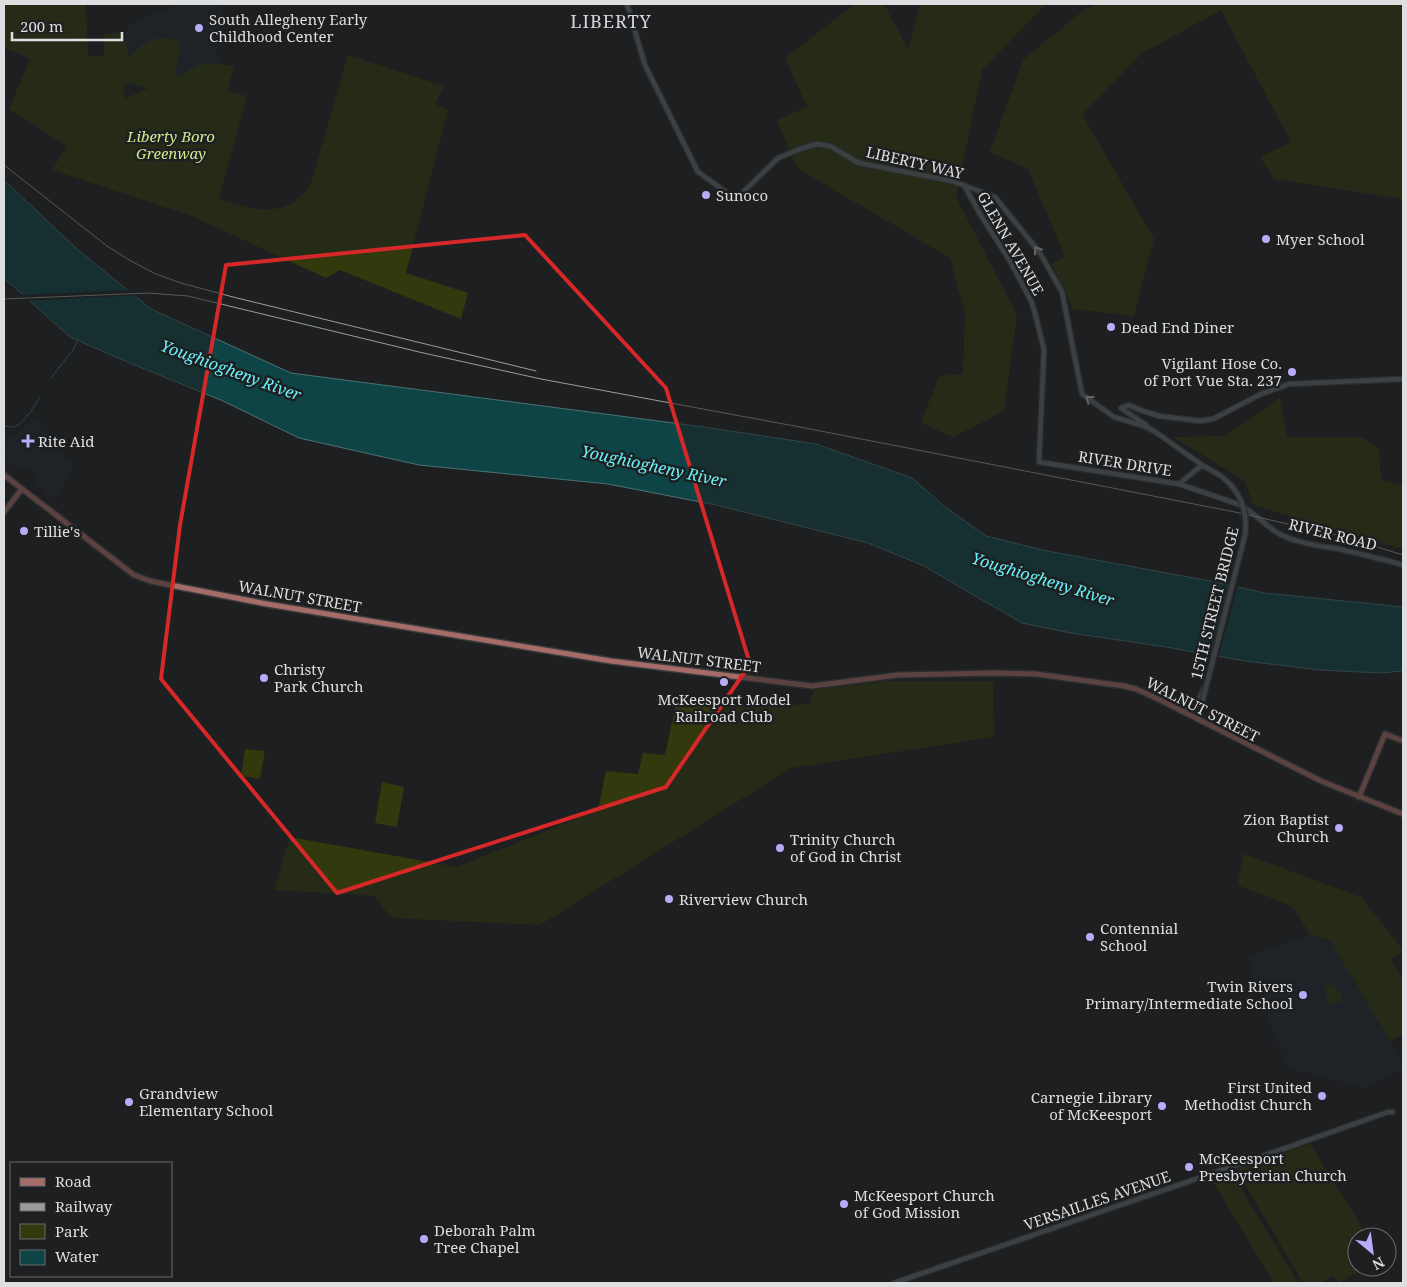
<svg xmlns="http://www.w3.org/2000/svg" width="1407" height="1287" viewBox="0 0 1407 1287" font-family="'Noto Serif',serif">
	<rect width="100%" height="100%" fill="#1d1f21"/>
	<!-- built -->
	<path fill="#23292f" d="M179,4H223L216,55L220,62L222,63L218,92L157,90L141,88L120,83L123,42L128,29L132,24Z
		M34,417L57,437L51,445L73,465V470L54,498H49L37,485L38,476L28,469L22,471L18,470L4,460V445L9,439L17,436Z
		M1311,935L1330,940L1403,1064V1069L1366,1088L1287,1068L1247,957Z"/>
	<!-- green -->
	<path fill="#323a0d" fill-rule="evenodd" d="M4,4H86L88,56H104V35L121,32L128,51V58C137,48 151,36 166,38C171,38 176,41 181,43L174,77L186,72L197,65L204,63L234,66L227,91L247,96L219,199C255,210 288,221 311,183L348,55L444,86L435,104L448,110L406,273L468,293L461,319L340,270L326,278L189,215L52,170L67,146L9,109L30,59L4,47ZM125,82L128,83L149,88L124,99Z
		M855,4H884L908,49L920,4H1046L982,70L956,197L1017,315L1004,411L953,437L921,423L939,376L963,374L965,314L950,258L797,168L777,120L807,107L785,58Z
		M1099,4H1403V199L1274,179L1260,157L1291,142L1221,10L1141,54L1082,114L1154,239L1134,316L1073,309L1052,264L1065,256L1028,169L990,152L1023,60L1085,9Z
		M1280,398L1287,437H1361L1379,448L1381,480L1403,485V549L1253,505L1245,481L1173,437L1224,436Z
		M893,681H993L994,737L791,768L540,925L391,918L375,896L274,890L290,837L457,867L598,810L606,771L638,774L643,753L665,755L677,699L753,707L810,704L814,689Z
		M245,749L265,751L260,779L241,776Z
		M382,782L404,787L397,827L375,823Z
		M1244,854L1361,897L1403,950L1391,959L1403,981V1034L1390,1041L1330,940L1311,935L1292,906L1237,885Z
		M1333,984L1342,995V1001L1331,1005L1329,1003L1324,987Z
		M1310,1144L1368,1237H1357V1267H1366L1339,1283L1333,1276L1322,1283H1303L1236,1169Z
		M1229,1170L1231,1172L1298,1283H1274L1210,1177Z"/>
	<!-- water -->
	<path fill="#0f4446" stroke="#4d7274" d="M4,180L77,249L151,309L291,373L704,427L816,444L912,478L944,506L986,536L1042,550L1210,581L1265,593L1403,607V671L1380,673L1320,670L1245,661L1166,647L1071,633L1022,623L922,565L868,543L716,505L608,484L419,465L299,438L223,401L125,361L70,337L4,278Z"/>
	<!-- pier -->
	<path fill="#1d1f21" d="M131,290L138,295L26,301L20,295Z
		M1230,583L1238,585L1218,659L1211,657Z"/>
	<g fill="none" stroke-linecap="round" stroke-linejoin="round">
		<!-- stream -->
		<path stroke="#4d7274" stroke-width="1" d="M51,378L73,350L78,340
			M4,425C8,427 12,428 16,426C25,422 35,405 40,397"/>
		<defs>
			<path id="minor" d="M627,4L645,65L698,172L736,199L778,158L800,149L817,144L830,146L859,163L952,181L995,197L1040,253L1062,292L1082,394L1114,417L1144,426L1154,431L1202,465L1221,476L1230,484L1237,493
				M964,185L980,214L1010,261L1032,303L1038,325L1044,350L1039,462L1179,484L1238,504C1256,512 1267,530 1286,537C1302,544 1321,546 1339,549C1360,554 1382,559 1403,565
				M1146,425L1121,408L1129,405L1140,410L1159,416L1200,421L1213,419L1261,394L1289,384L1403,379
				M1179,484L1202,465
				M1182,711C1196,709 1199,700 1204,688
				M1199,720L1202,703
				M894,1283L1286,1148L1388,1112H1393"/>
			<path id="major" d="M4,475L134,575L150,581L267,604L611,661L812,686L898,675L994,673L1036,674L1124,686L1136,689L1158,699L1321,781L1403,814
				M4,512L22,489
				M1359,797L1385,734L1403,741"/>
		</defs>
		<!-- minor casing -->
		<use href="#minor" stroke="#3a3c3e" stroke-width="7"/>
		<!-- major casing -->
		<use href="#major" stroke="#3a3c3e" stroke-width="8"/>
		<!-- minor -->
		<use href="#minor" stroke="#65686a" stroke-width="4.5"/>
		<!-- major -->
		<use href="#major" stroke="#a66c67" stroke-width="5"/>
		<!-- rail -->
		<path stroke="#9a9c9d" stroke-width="1" d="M4,165L107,246L131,261L156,274L181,283L233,297L536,371
			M4,299L148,293L188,296L419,352L541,379L800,427L1235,512L1345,537L1403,555"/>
		<defs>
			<path id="minor-bridge" d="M1202,703L1245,535C1247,519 1245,506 1237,493"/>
		</defs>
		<!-- minor-bridge casing -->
		<use href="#minor-bridge" stroke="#3a3c3e" stroke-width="7" stroke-linecap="butt"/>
		<!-- minor-bridge -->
		<use href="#minor-bridge" stroke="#65686a" stroke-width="4.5"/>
	</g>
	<!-- one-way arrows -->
	<defs><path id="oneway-chevron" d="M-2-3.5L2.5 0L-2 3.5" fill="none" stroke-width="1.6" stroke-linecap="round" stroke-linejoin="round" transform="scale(1.25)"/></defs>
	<g stroke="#b3b5b6">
		<use href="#oneway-chevron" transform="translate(1037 250) rotate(-126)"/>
		<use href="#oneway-chevron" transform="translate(1089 399) rotate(-143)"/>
	</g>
	<!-- marked area -->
	<path d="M0 0H1407V1287H0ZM525,235L666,388L750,664L666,787L337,893L161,679L180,525L226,265Z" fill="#1d1f21" fill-opacity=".55" fill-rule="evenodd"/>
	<path fill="none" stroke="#d62828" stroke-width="4" stroke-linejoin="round" d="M525,235L666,388L750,664L666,787L337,893L161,679L180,525L226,265Z"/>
	<!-- markers -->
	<g fill="#b6acf8" stroke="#1d1f21" stroke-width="2">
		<circle cx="199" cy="28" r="5"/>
		<circle cx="706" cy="195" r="5"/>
		<circle cx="1266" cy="239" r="5"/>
		<circle cx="1111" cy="327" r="5"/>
		<circle cx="1292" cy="372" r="5"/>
		<path d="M25.5 433.5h5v5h5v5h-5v5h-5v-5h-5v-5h5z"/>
		<circle cx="24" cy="531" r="5"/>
		<circle cx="264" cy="678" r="5"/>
		<circle cx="724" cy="682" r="5"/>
		<circle cx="1339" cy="828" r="5"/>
		<circle cx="780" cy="848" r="5"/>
		<circle cx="669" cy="899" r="5"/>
		<circle cx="1090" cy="937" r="5"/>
		<circle cx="1303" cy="995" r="5"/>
		<circle cx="1322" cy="1096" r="5"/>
		<circle cx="129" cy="1102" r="5"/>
		<circle cx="1162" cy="1106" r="5"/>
		<circle cx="1189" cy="1167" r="5"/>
		<circle cx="844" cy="1204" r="5"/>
		<circle cx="424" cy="1239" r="5"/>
	</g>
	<g text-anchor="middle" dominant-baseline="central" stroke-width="5" stroke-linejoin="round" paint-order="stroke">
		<!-- poi labels -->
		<g font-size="15" fill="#dddedf" stroke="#1d1f21" text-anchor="start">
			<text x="209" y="19">South Allegheny Early<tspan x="209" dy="17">Childhood Center</tspan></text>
			<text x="716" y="195">Sunoco</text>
			<text x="1276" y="239">Myer School</text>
			<text x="1121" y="327">Dead End Diner</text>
			<text x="1282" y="363" text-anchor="end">Vigilant Hose Co.<tspan x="1282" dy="17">of Port Vue Sta. 237</tspan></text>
			<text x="38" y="441">Rite Aid</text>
			<text x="34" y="531">Tillie's</text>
			<text x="274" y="669">Christy<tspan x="274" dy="17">Park Church</tspan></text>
			<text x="724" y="699" text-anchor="middle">McKeesport Model<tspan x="724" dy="17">Railroad Club</tspan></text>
			<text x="1329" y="819" text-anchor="end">Zion Baptist<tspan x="1329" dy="17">Church</tspan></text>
			<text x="790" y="839">Trinity Church<tspan x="790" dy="17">of God in Christ</tspan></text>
			<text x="679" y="899">Riverview Church</text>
			<text x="1100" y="928">Contennial<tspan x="1100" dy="17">School</tspan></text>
			<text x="1293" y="986" text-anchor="end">Twin Rivers<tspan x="1293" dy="17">Primary/Intermediate School</tspan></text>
			<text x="1312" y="1087" text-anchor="end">First United<tspan x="1312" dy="17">Methodist Church</tspan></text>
			<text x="139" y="1093">Grandview<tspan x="139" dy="17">Elementary School</tspan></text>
			<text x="1152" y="1097" text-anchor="end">Carnegie Library<tspan x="1152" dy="17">of McKeesport</tspan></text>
			<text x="1199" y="1158">McKeesport<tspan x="1199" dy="17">Presbyterian Church</tspan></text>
			<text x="854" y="1195">McKeesport Church<tspan x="854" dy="17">of God Mission</tspan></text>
			<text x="434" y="1230">Deborah Palm<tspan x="434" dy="17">Tree Chapel</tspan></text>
		</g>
		<!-- park labels -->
		<g font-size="15" font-style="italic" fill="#d4e78a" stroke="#1d1f21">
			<text x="171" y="136">Liberty Boro<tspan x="171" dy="17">Greenway</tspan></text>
		</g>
		<!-- street labels -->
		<g font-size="15" fill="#dddedf" stroke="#1d1f21">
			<text transform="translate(915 162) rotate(13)">LIBERTY WAY</text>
			<text transform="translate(1011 243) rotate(60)">GLENN AVENUE</text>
			<text transform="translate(1125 463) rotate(9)">RIVER DRIVE</text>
			<text transform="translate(1333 534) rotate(14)">RIVER ROAD</text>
			<text transform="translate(300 596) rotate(10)">WALNUT STREET</text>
			<text transform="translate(1214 603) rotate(-76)">15TH STREET BRIDGE</text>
			<text transform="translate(699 659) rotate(7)">WALNUT STREET</text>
			<text transform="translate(1203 709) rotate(27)">WALNUT STREET</text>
			<text transform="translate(1097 1200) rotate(-19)">VERSAILLES AVENUE</text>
		</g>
		<!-- water labels -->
		<g font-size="16" font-style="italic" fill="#67f1f8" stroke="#1d1f21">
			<text transform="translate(231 370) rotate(20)">Youghiogheny River</text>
			<text transform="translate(654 466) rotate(12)">Youghiogheny River</text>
			<text transform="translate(1043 579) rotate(17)">Youghiogheny River</text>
		</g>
		<!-- quarter labels -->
		<g font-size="18" letter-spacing="1" fill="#d2d4d7" stroke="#1d1f21">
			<text x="611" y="21">LIBERTY</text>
		</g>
	</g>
	<!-- border -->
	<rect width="1407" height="1287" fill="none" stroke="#dddedf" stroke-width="10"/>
	<!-- legend -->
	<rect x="10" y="1162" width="162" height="115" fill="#1d1f21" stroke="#6a6b6d"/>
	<rect x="20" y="1178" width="25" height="8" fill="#a66c67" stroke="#6a6b6d"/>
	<text x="55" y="1187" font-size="15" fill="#dddedf">Road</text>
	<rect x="20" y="1203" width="25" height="8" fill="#9a9c9d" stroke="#6a6b6d"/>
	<text x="55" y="1212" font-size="15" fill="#dddedf">Railway</text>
	<rect x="20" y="1224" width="25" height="15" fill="#323a0d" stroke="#6a6b6d"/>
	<text x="55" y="1237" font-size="15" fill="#dddedf">Park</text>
	<rect x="20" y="1250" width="25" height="15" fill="#0f4446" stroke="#6a6b6d"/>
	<text x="55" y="1262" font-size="15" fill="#dddedf">Water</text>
	<!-- north arrow -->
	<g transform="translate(1372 1252) rotate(151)"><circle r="24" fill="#1d1f21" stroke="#6a6b6d"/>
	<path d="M0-4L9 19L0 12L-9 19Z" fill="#b6acf8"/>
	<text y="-8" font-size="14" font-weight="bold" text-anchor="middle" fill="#dddedf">N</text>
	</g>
	<!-- scale -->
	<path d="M12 32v8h110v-8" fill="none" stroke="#dddedf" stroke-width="2.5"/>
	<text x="20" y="32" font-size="15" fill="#dddedf" stroke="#1d1f21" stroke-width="4" paint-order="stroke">200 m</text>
</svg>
